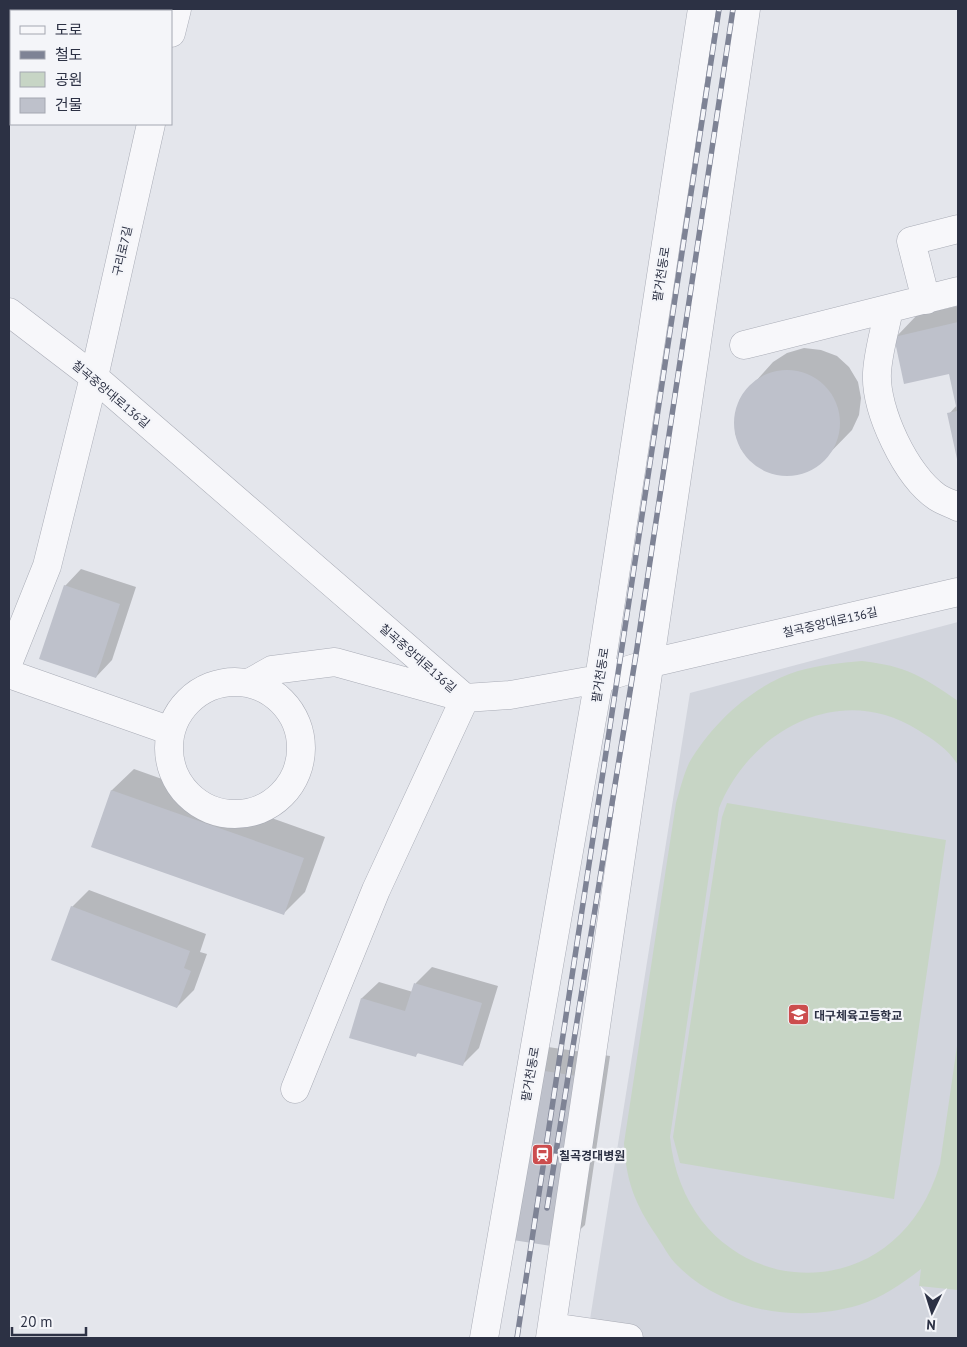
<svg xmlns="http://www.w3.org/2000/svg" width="967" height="1347" viewBox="0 0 967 1347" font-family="'PT Sans','Noto Sans KR',sans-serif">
	<rect width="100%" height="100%" fill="#e4e6ec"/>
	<!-- built -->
	<path fill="#d2d5dd" d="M958,622V1338H587L690,693Z"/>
	<!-- green -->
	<path fill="#c7d5c5" d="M862,661C906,666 922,676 958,701V765C948,749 934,740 918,730C841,681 751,729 719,808L670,1137C686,1300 893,1325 940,1164L958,1039V1290L919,1286L921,1269C903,1283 882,1298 859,1305C799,1323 723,1312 678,1266C669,1258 663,1245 656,1235C635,1204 626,1181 624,1143L676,803C680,790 683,776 689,763C712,723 753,685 798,671C819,665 840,663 862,661Z
		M727,803L946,840L894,1199L680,1163L673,1137L722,817Z"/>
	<!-- shadow -->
	<path fill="#0003" d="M958,306V457L949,414L957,405L950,372L896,337L917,315Z
		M804,348L821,350L837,356L849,367L858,382L861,398L859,415L852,430L818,465L802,473L784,475L768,471L753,462L741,449L735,433V415L740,399L773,362L787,353Z
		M81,569L136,587L112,660L96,677L65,586Z
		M134,769L325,837L305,892L283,914L92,846L112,790Z
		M89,890L206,934L200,952L207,954L194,990L177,1007L72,907Z
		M432,967L498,986L479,1048L462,1065L419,1052L415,1056L351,1037L362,998L379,982L413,992L416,983Z
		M548,1047L610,1056L585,1225L563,1246L502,1237Z"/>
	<!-- building -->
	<path fill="#bec1cb" d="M958,322V459H957L947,413L957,411L949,374L904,384L894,337Z
		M734 423a53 53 0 1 1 106 0a53 53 0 1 1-106 0Z
		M64,585L120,604L96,678L39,659Z
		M111,790L304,858L284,915L91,847Z
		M71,906L190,951L184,968L191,971L177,1008L51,960Z
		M414,983L482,1003L463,1066L417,1053L416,1057L349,1038L361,998L405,1011Z
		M526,1068L589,1078L564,1248L500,1238Z"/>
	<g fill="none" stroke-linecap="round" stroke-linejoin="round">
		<defs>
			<path id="minor" d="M171,33L177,9
				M926,300L911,241L958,229
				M889,309C885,330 878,352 877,373C875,410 906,476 937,497C943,501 952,504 958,507
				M9,312L94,377L465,698L510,695L599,679L651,663L958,592
				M744,345L958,291
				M9,661L47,566L94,377L151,124
				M9,674L171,731
				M169 748a66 66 0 1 1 132 0a66 66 0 1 1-132 0Z
				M249,683L272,670L335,662L465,698L376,890L295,1089
				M552,1327L629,1338
				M484,1338L599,679L702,9
				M550,1338L746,9"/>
		</defs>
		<!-- minor casing -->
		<use href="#minor" stroke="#a9acb6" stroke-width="29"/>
		<!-- minor -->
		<use href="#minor" stroke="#f7f7fa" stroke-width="28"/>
		<defs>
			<path id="rail" d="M547,1208L637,648L733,9
				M517,1338L719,9"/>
		</defs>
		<!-- rail casing -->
		<use href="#rail" stroke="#7e8395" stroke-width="5.5"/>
		<!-- rail -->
		<use href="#rail" stroke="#f4f5f9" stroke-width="4" stroke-dasharray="11" stroke-linecap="butt"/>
	</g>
	<!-- icons -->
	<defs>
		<symbol id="school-square" viewBox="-11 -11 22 22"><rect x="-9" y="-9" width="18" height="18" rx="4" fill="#cc4d4e" stroke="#f4f5f9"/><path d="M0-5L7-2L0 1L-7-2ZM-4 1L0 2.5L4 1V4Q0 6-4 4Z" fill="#fff"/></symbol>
		<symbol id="station-square" viewBox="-11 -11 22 22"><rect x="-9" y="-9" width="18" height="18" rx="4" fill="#cc4d4e" stroke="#f4f5f9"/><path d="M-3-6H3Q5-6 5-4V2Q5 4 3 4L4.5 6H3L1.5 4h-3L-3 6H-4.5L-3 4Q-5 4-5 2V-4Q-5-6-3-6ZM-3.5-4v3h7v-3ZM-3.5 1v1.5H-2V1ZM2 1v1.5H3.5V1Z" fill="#fff"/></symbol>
	</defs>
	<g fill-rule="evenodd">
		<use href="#school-square" x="786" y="1002" width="25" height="25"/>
		<use href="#station-square" x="530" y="1142" width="25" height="25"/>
	</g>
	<g text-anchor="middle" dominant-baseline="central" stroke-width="4.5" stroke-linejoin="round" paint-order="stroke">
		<!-- street labels -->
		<g font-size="12" fill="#2c3144" stroke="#f4f5f9">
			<text transform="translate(122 251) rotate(-77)">구리로7길</text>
			<text transform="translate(661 274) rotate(-81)">팔거천동로</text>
			<text transform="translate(111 394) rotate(40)">칠곡중앙대로136길</text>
			<text transform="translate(830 622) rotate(-13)">칠곡중앙대로136길</text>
			<text transform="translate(418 658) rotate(41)">칠곡중앙대로136길</text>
			<text transform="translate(600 675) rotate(-81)">팔거천동로</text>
			<text transform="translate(530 1074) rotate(-80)">팔거천동로</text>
		</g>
		<!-- poi labels -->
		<g font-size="12" font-weight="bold" fill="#2c3144" stroke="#f4f5f9" text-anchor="start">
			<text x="814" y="1015">대구체육고등학교</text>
			<text x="559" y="1155">칠곡경대병원</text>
		</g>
	</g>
	<!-- border -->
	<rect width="967" height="1347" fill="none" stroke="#2c3144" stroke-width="20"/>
	<!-- legend -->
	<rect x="10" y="10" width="162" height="115" fill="#f4f5f9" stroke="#a4a7b1"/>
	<rect x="20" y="26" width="25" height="8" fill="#f7f7fa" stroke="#a4a7b1"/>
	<text x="55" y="35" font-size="15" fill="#2c3144">도로</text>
	<rect x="20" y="51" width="25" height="8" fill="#7e8395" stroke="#a4a7b1"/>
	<text x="55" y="60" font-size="15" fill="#2c3144">철도</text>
	<rect x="20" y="72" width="25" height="15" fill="#c7d5c5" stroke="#a4a7b1"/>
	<text x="55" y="85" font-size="15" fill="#2c3144">공원</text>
	<rect x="20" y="98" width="25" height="15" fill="#bec1cb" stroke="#a4a7b1"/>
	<text x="55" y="110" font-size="15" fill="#2c3144">건물</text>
	<!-- north arrow -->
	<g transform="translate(932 1312) rotate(184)" stroke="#f4f5f9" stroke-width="4" paint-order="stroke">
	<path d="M0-4L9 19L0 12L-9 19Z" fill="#2c3144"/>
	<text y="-8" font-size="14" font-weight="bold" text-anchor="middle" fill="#2c3144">N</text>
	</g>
	<!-- scale -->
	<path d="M12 1327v8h74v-8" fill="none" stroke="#2c3144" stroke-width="2.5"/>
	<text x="20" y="1327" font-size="15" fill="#2c3144" stroke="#f4f5f9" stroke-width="4" paint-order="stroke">20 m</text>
</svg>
